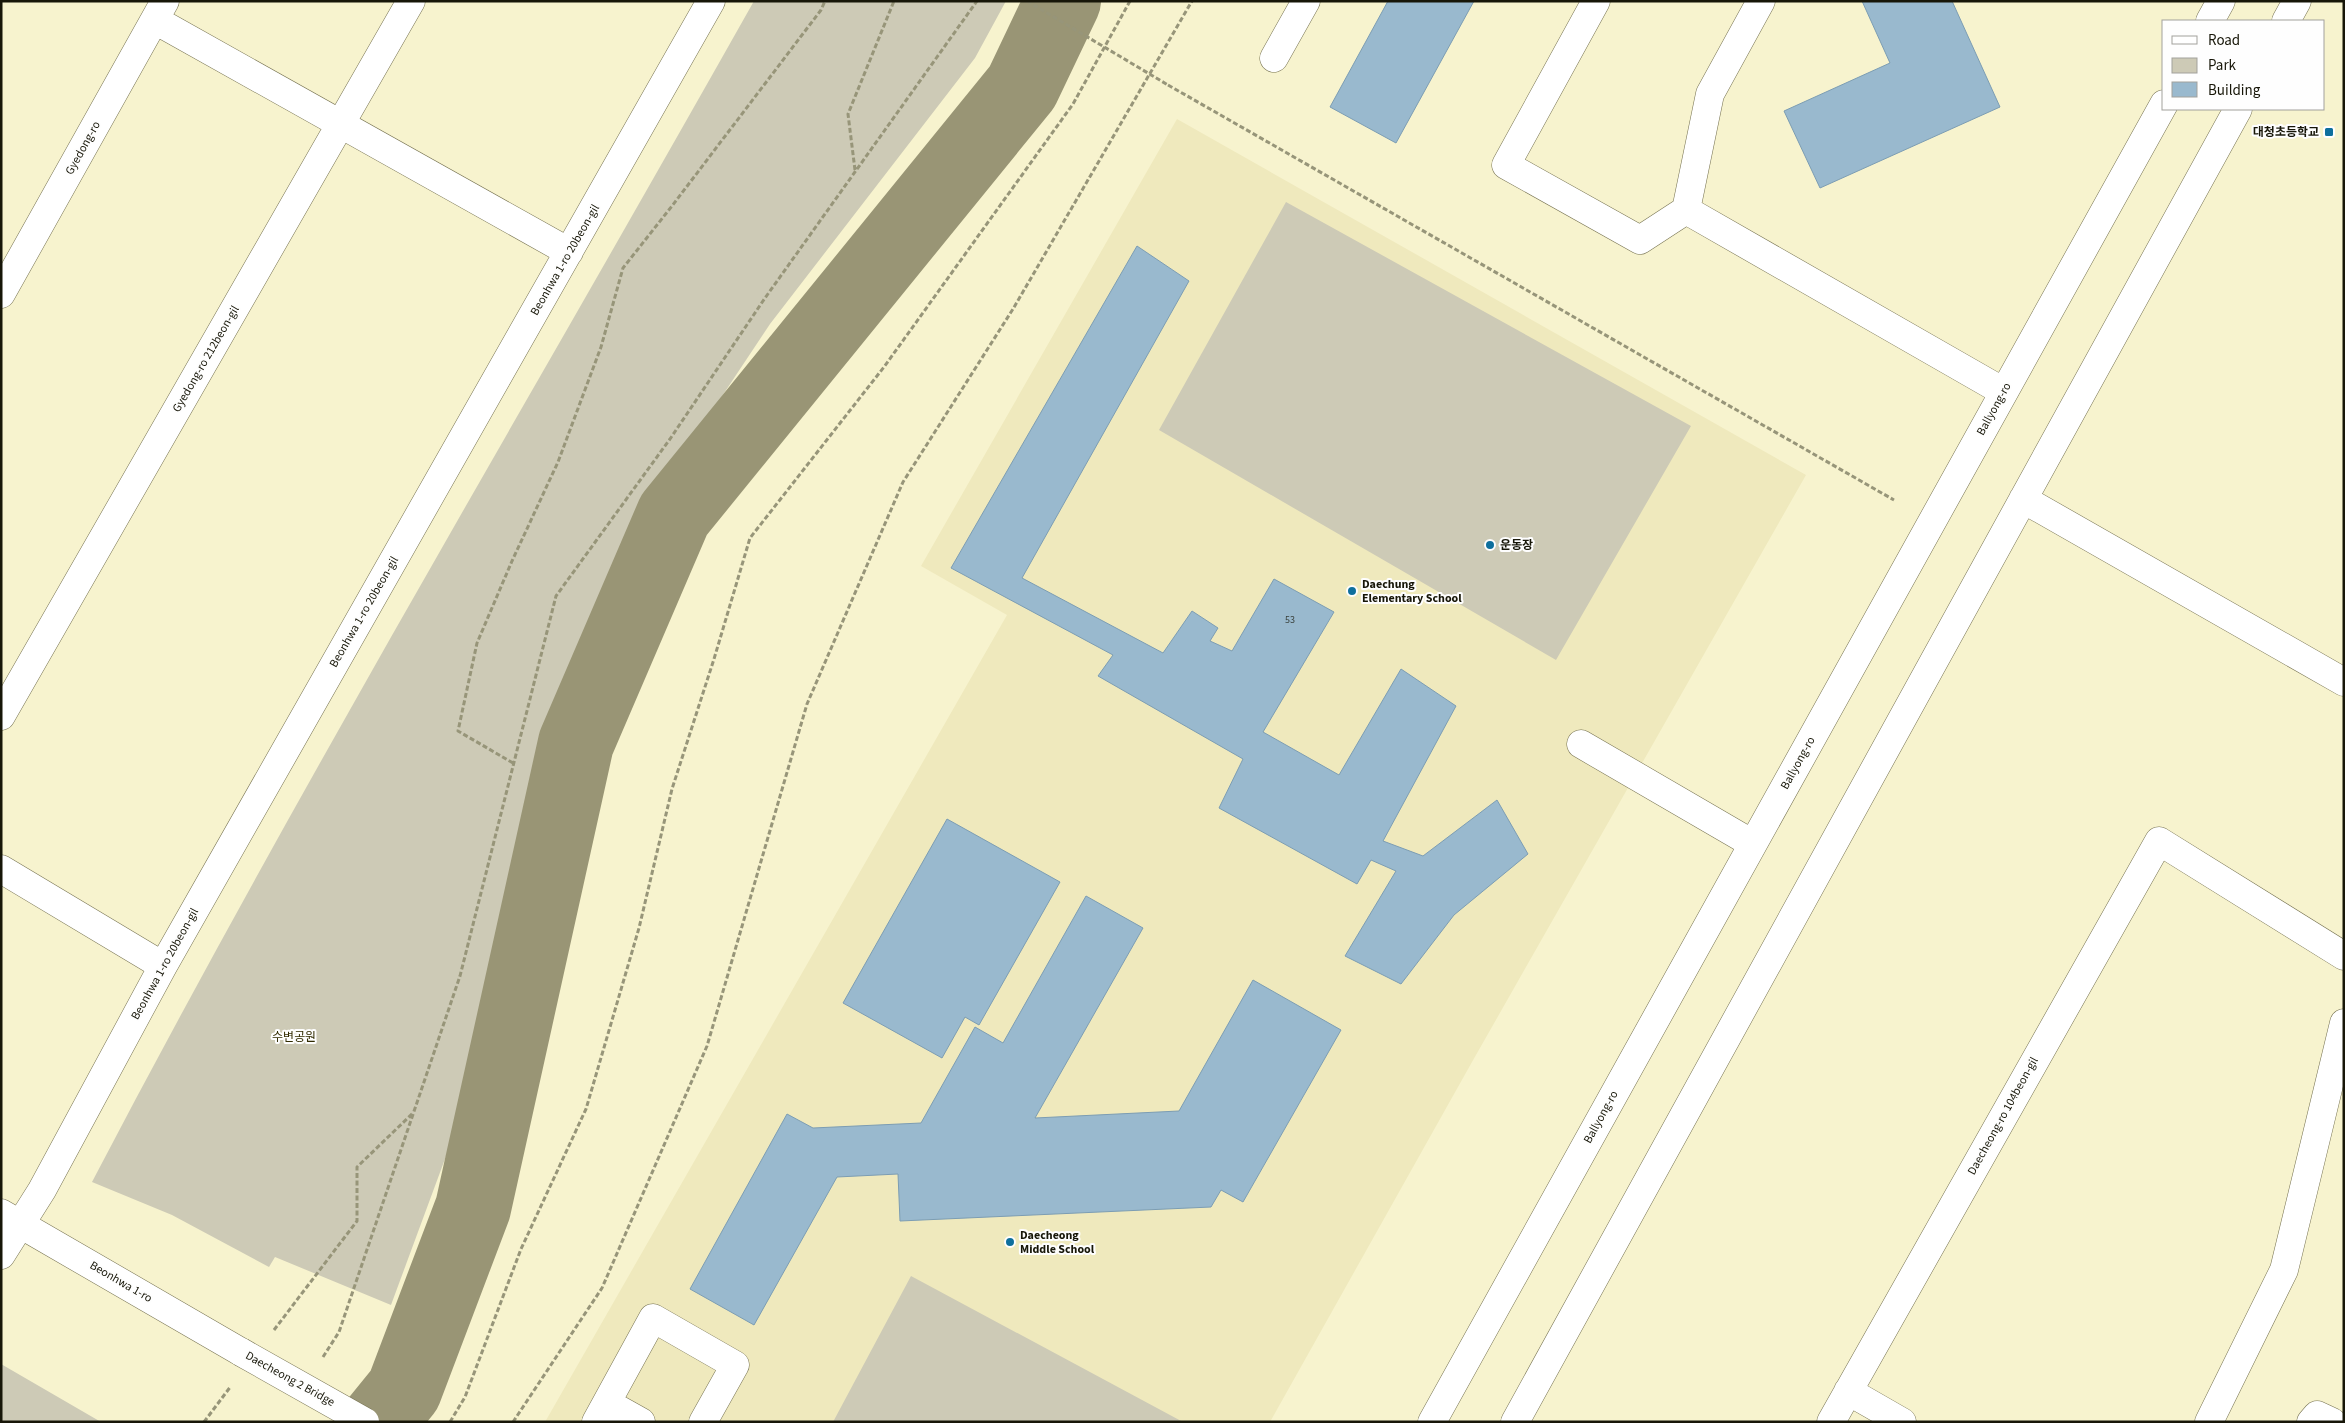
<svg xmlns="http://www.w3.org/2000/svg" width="2345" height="1423" viewBox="0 0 2345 1423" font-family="'Source Sans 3','Noto Sans KR',sans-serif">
	<rect width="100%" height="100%" fill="#f7f3ce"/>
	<!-- built -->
	<path fill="#efe9bd" d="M1177,119L1806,475L1472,1062L1270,1422H545L1007,615L921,566Z"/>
	<!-- green -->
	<path fill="#cdcab6" d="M754,1H1006L975,58L770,324L631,533L576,695L476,1075L391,1305L275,1257L269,1267L172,1215L92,1182C301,782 533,394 754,1Z
		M1286,202L1691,426L1556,660L1159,430Z
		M911,1276L1183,1422H833Z
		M1,1364L101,1422H1Z"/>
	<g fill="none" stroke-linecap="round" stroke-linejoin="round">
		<!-- river -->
		<path stroke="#999575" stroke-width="76" d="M378,1422L404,1390L473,1208L576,743L674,515L1022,87L1063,1"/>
	</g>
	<!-- building -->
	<path fill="#99b9ce" stroke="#7c9db3" d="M1388,1H1474L1396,143L1330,107Z
		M1862,1H1952L2000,107L1820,188L1784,111L1890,63Z
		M1137,246L1189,281L1022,578L1163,653L1192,611L1218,628L1210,641L1232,651L1274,579L1334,612L1263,732L1339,775L1401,669L1456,706L1383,841L1423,856L1497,800L1528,854L1454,915L1401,984L1345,956L1396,871L1371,860L1357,884L1219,808L1243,759L1098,676L1113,655L951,568Z
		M947,819L1060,882L979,1025L965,1017L942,1058L843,1003Z
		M1086,896L1143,928L1035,1118L1179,1111L1253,980L1341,1030L1243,1202L1221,1190L1211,1207L900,1221L898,1174L837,1177L754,1325L690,1289L787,1114L813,1128L921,1123L975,1027L1003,1043Z"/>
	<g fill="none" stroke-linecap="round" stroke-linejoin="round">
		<defs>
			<path id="minor" d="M1596,1L1506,165L1640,240L1686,210L1710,94L1761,1
				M155,20L569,252
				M2210,21L2221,1
				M2286,21L2297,1
				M1274,58L1306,1
				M1686,210L2004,392
				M1,294L165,1
				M2023,499L2344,682
				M1,716L411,1
				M1581,744L1753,844
				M1,869L163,966
				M1,1213L241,1352
				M1,1255L42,1190L163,966L711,1
				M1848,1391L1902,1422
				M607,1403L641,1422
				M596,1422L653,1318L735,1365L703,1422
				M1432,1422L2164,104
				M1515,1422L2238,109
				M1831,1422L2159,841L2344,956
				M2209,1422L2284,1270L2344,1023
				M2311,1422L2317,1415L2332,1422"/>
		</defs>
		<!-- minor casing -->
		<use href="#minor" stroke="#777352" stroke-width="29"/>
		<!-- path -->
		<path stroke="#979579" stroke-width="3" stroke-dasharray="5 2.5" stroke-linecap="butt" d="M1168,85L1894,500
			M855,170L848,114L894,1
			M513,763L458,731L477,643L512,561L558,462L601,347L623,268L672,206L821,10L825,1
			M274,1330L357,1221V1167L413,1113
			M323,1357L339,1332L460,976L556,596L670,439L765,298L977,1
			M204,1422L231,1386
			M450,1422L465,1397L521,1249L586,1109L639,928L672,789L714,659L750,538L884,367L1073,104L1130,1
			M513,1422L602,1288L707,1046L807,704L903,482L1013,309L1192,1"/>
		<!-- minor -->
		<use href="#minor" stroke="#fff" stroke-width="28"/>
		<defs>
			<path id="minor-bridge" d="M241,1352L365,1422"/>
		</defs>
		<!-- minor-bridge casing -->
		<use href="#minor-bridge" stroke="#777352" stroke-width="29" stroke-linecap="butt"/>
		<!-- path-bridge -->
		<path stroke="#979579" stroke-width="3" stroke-dasharray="5 2.5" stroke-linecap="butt" d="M1027,1L1168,85"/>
		<!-- minor-bridge -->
		<use href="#minor-bridge" stroke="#fff" stroke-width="28"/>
	</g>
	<!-- markers -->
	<g fill="#0e6f9d" stroke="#fefefe" stroke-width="2">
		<rect x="2324" y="127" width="10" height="10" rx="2.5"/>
		<circle cx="1490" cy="545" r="5"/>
		<circle cx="1352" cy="591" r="5"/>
		<circle cx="1010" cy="1242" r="5"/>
	</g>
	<g text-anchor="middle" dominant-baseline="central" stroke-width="4" stroke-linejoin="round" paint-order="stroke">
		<!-- number labels -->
		<g font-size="10" fill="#383f3a">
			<text x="1290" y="620">53</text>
		</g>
		<!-- poi labels -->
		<g font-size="12" font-weight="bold" fill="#171608" stroke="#fefefe" text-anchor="start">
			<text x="2319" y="132" text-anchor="end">대청초등학교</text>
			<text x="1500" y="545">운동장</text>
			<text x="1362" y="584">Daechung<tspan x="1362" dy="14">Elementary School</tspan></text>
			<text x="1020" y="1235">Daecheong<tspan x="1020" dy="14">Middle School</tspan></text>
		</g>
		<!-- street labels -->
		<g font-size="12" fill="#171608" stroke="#fefefe">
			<text transform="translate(83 148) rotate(-61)">Gyedong-ro</text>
			<text transform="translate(565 260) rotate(-60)">Beonhwa 1-ro 20beon-gil</text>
			<text transform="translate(206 359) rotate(-60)">Gyedong-ro 212beon-gil</text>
			<text transform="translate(1994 409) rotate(-61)">Ballyong-ro</text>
			<text transform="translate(364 612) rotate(-60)">Beonhwa 1-ro 20beon-gil</text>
			<text transform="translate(1798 763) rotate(-61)">Ballyong-ro</text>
			<text transform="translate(165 964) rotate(-61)">Beonhwa 1-ro 20beon-gil</text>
			<text transform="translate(2003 1116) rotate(-61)">Daecheong-ro 104beon-gil</text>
			<text transform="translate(1601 1117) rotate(-61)">Ballyong-ro</text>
			<text transform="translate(121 1282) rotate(30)">Beonhwa 1-ro</text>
			<text transform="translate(290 1379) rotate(29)">Daecheong 2 Bridge</text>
		</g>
		<!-- park labels -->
		<g font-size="12" fill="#312b00" stroke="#fefefe">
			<text x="294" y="1037">수변공원</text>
		</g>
	</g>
	<!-- border -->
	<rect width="2345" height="1423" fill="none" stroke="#171608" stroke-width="5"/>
	<!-- legend -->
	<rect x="2162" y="20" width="162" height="90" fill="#fefefe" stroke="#a2a19c"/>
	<rect x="2172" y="36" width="25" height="8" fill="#ffffff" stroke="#a2a19c"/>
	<text x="2208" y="45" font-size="15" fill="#171608">Road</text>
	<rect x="2172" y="58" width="25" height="15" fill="#cdcab6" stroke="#a2a19c"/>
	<text x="2208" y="70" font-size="15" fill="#171608">Park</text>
	<rect x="2172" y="82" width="25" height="15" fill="#99b9ce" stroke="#a2a19c"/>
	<text x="2208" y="95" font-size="15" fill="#171608">Building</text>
</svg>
